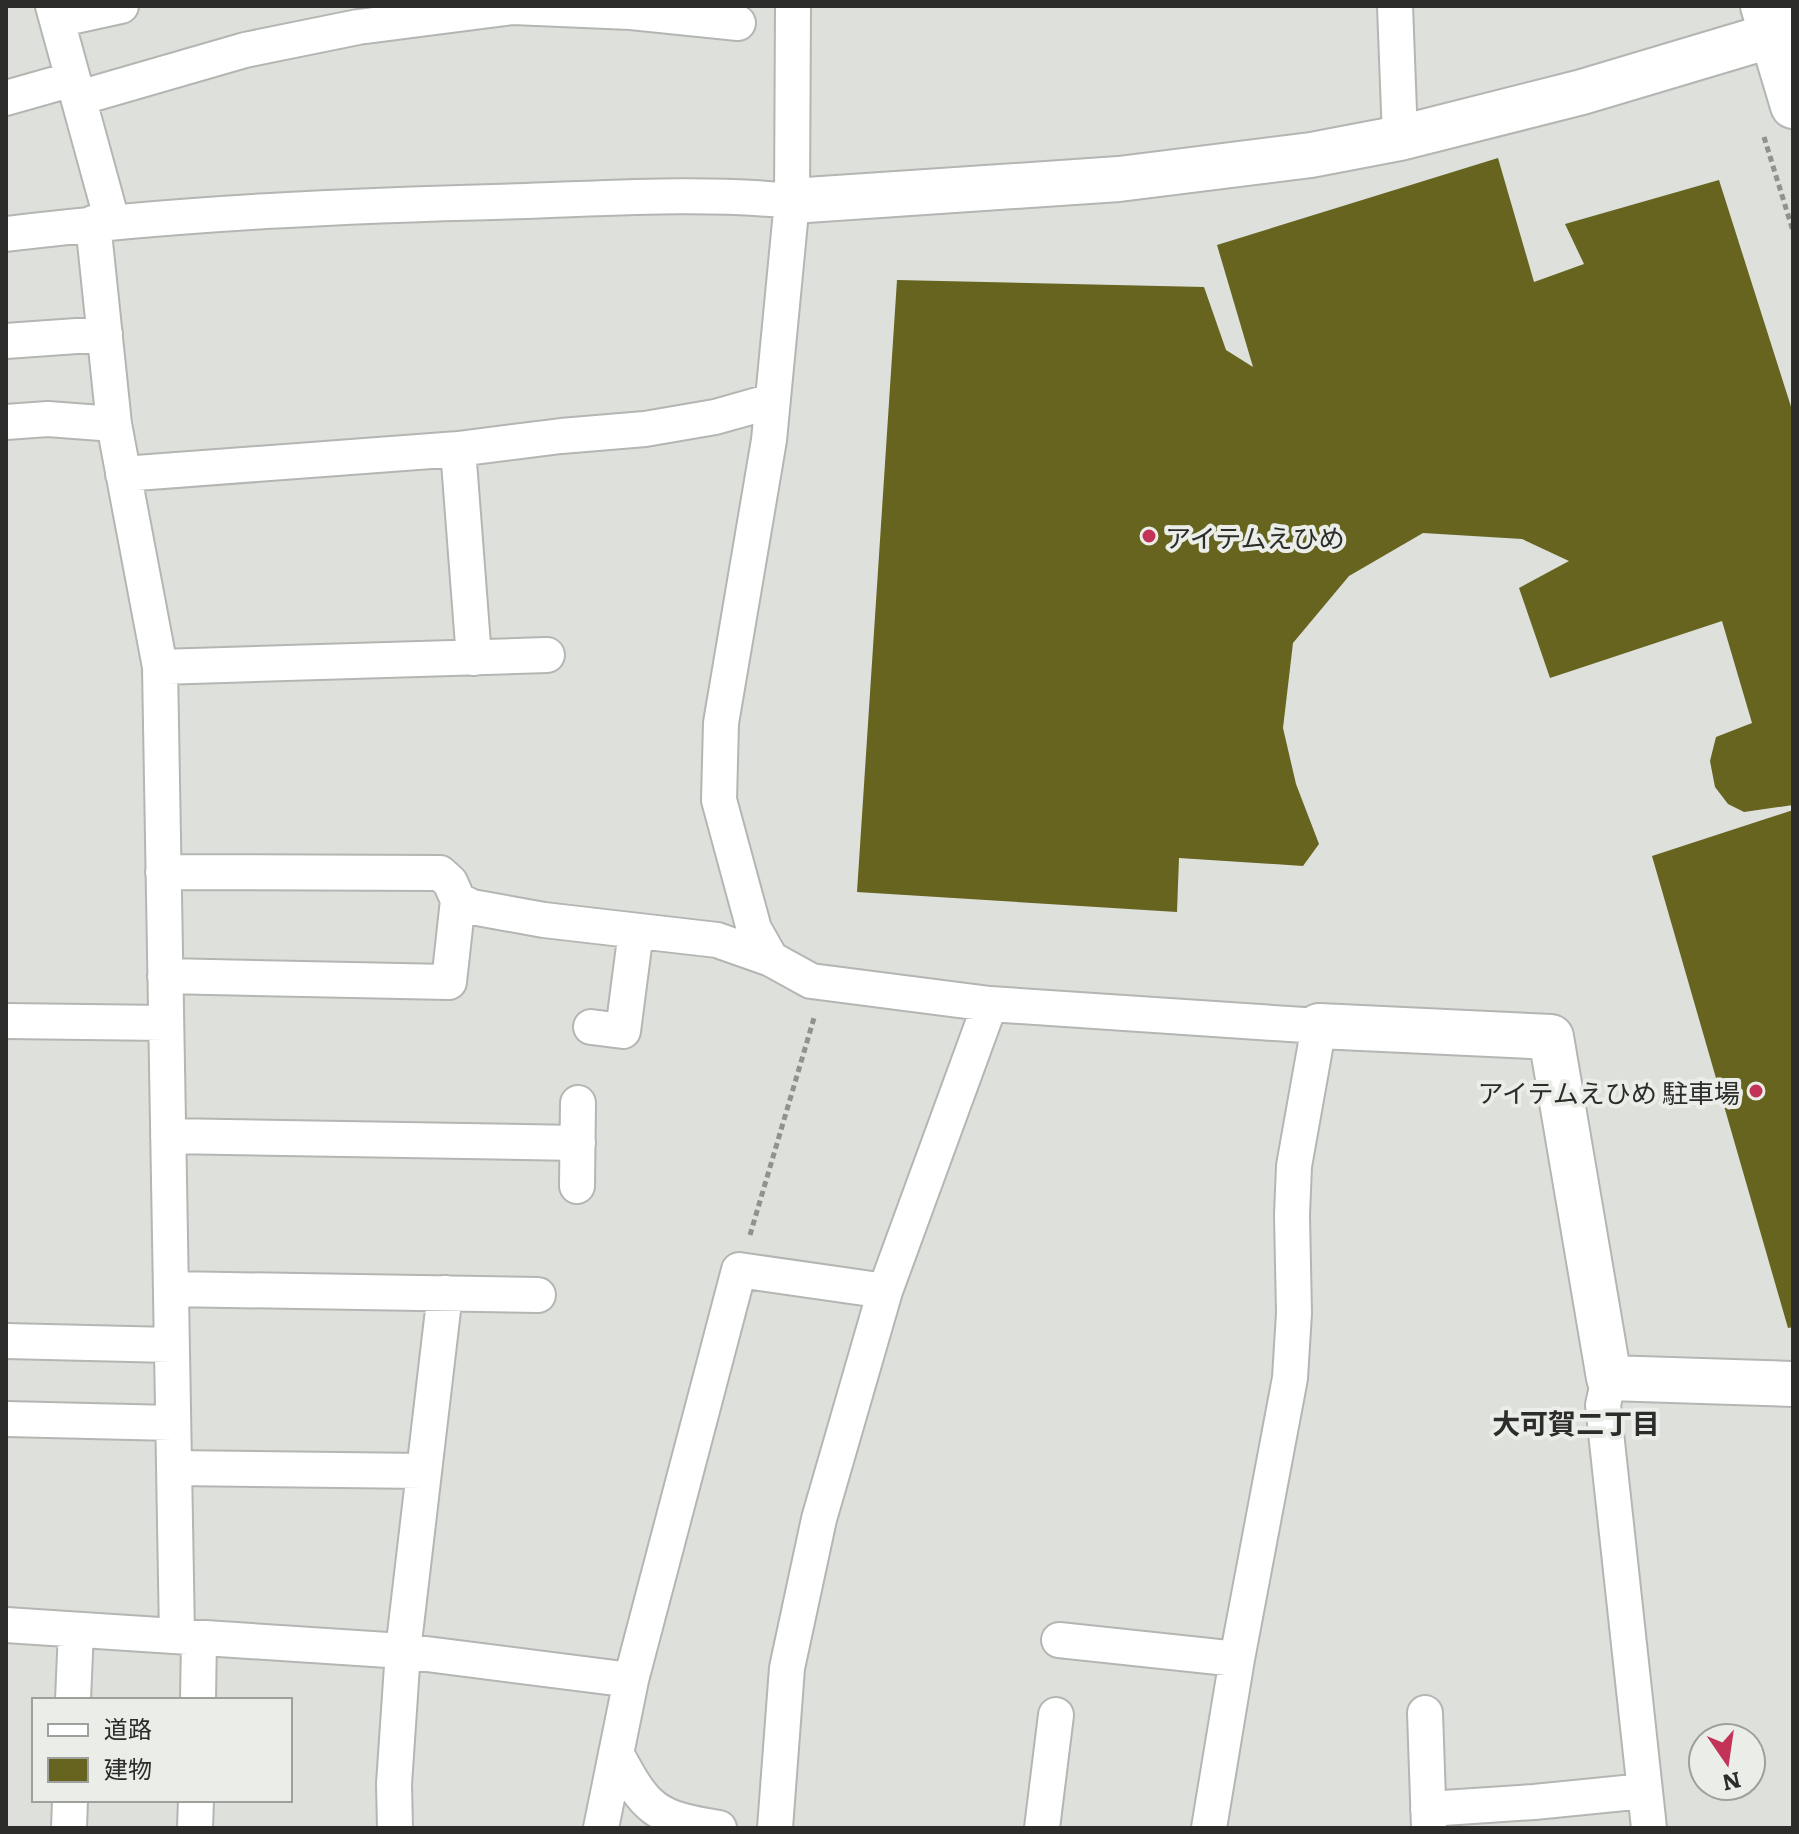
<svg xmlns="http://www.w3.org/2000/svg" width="1799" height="1834" viewBox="0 0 1799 1834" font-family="Literata,'Noto Sans JP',serif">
	<rect width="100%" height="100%" fill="#dde0db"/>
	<!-- building -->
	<path fill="#66641f" d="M1498,158L1534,282L1584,264L1565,224L1719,180L1793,413V805L1744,812L1728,804L1715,787L1710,761L1716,737L1752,723L1722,621L1550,678L1519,588L1569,561L1522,539L1423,533L1349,576L1293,643L1283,728L1296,784L1319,844L1303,866L1179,858L1177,912L857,892L897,280L1204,287L1226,350L1253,367L1217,245Z
		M1793,810V1327L1788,1328L1652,856Z"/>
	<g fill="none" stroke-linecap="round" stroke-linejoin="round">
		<defs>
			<path id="street" d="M53,6L112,221
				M793,6L792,201L769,440L721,723L719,800L754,929L771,959L811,981L990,1004L1319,1026L1294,1166L1292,1215L1294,1313L1290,1378L1237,1659L1209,1828
				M1395,6L1400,138
				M57,20L121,6
				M6,98L73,79
				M79,98L245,50L358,27L513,7L631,12L738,23
				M93,223L114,424L160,667L177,1636
				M6,234C178,213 353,205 526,201C615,198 704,192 792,201
				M6,341L105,334
				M6,422L48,419L114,424
				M458,449L474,658
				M123,474L458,449L561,436L645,429L715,417L772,401
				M160,667L547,655
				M163,872L440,873L450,882L458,900L472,907L544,920L717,940L771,959
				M165,976L449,982L458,900
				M6,1021L166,1023
				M591,1027L623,1031L636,931
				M168,1136L578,1143
				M577,1186L578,1103
				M171,1289L538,1295
				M6,1341L171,1345
				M1609,1378L1603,1405L1649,1828
				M6,1419L173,1423
				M174,1468L424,1471
				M6,1625L403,1651L631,1680L601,1828
				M1059,1640L1237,1659
				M631,1680L739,1270L885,1291
				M73,1700L76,1630
				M198,1700L199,1638
				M1425,1713L1429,1828
				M616,1753C646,1810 655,1818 719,1828
				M1428,1809L1534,1802L1644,1791
				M69,1828L70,1800
				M195,1828L196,1800
				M395,1828L394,1784L403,1651L445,1293
				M775,1828L787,1668L819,1519L885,1291L990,1004
				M1042,1828L1056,1715"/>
			<path id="secondary" d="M792,201L1119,179L1311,155L1400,138L1582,92L1793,29
				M1319,1026L1551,1037L1609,1378L1793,1384"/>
			<path id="primary" d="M1763,6L1793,106"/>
		</defs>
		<!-- street casing -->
		<use href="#street" stroke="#b3b6b2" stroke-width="38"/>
		<!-- secondary casing -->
		<use href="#secondary" stroke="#b3b6b2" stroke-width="48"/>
		<!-- primary casing -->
		<use href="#primary" stroke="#b3b6b2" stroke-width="48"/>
		<!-- path -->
		<path stroke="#90928e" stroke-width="5" stroke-dasharray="6 4" stroke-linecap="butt" d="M1764,137L1793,231
			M750,1235L814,1018"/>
		<!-- street -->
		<use href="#street" stroke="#fff" stroke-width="34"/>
		<!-- secondary -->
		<use href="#secondary" stroke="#fff" stroke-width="44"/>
		<!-- primary -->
		<use href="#primary" stroke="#fff" stroke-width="44"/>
	</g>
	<!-- markers -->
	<g fill="#c23357" stroke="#eaede8" stroke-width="3">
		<circle cx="1149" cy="536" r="8"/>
		<circle cx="1756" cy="1091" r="8"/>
	</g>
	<g text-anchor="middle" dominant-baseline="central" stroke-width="8" stroke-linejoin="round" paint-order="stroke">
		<!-- poi labels -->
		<g font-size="26" fill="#2c2d2b" stroke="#eaede8" text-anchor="start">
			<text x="1165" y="536">アイテムえひめ</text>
			<text x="1740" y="1091" text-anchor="end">アイテムえひめ 駐車場</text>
		</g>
		<!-- neighbourhood labels -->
		<g font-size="28" font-weight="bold" fill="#2c2d2b" stroke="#eaede8">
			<text x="1576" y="1422">大可賀二丁目</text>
		</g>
	</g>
	<!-- border -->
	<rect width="1799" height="1834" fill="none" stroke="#2c2d2b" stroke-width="16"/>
	<!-- legend -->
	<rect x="32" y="1698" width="260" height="104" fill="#eaede8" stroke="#9ea09c" stroke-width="2"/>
	<rect x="48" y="1724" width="40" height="12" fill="#ffffff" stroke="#9ea09c" stroke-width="2"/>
	<text x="104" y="1738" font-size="24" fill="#2c2d2b">道路</text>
	<rect x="48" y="1758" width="40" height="24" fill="#66641f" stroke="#9ea09c" stroke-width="2"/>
	<text x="104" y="1778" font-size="24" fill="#2c2d2b">建物</text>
	<!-- north arrow -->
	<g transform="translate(1727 1762) rotate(167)"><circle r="38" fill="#eaede8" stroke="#9ea09c" stroke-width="2"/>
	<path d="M0-6L14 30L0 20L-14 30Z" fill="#c23357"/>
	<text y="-12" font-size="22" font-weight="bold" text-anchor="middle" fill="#2c2d2b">N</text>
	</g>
</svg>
